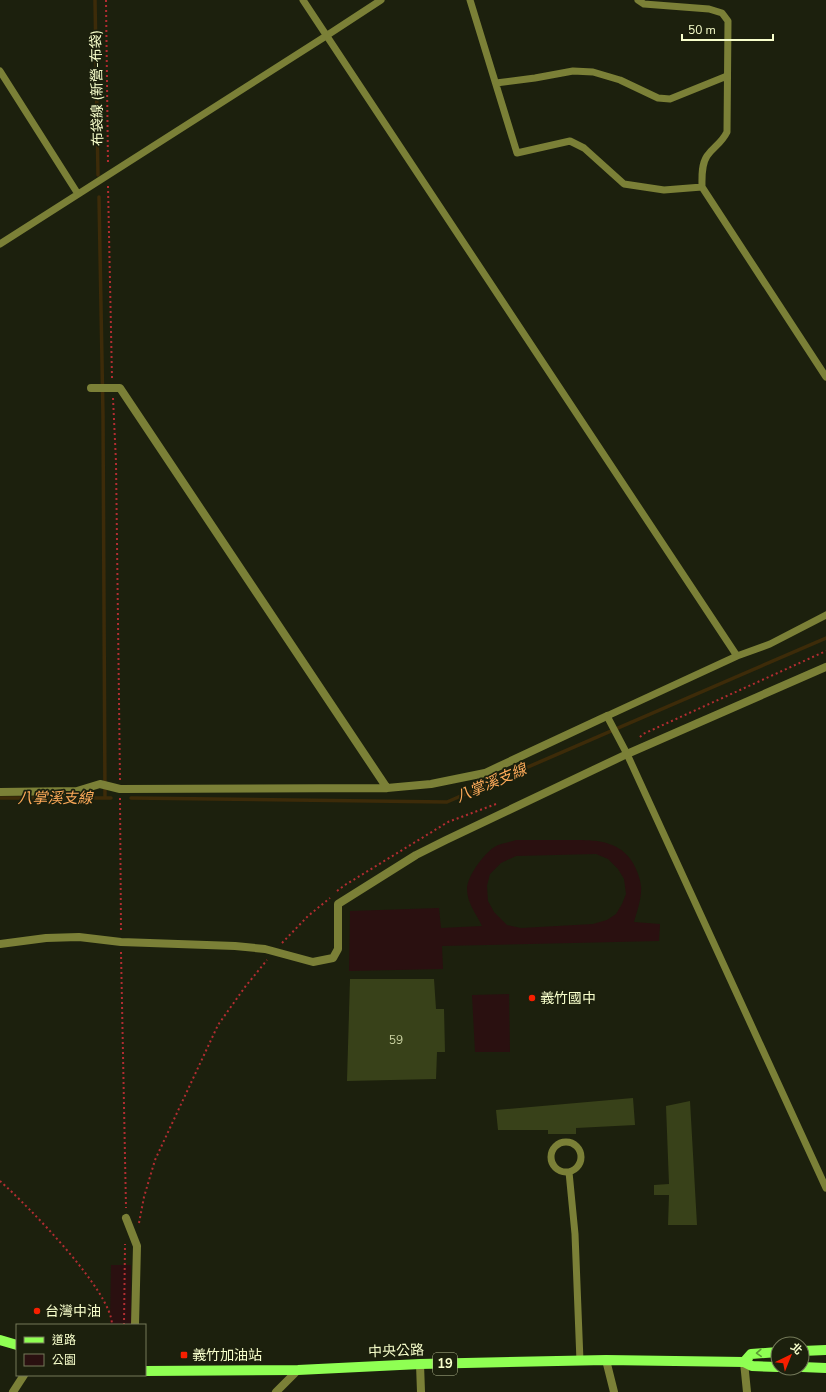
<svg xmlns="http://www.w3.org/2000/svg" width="826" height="1392" viewBox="0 0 826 1392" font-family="'Nunito Sans','Noto Sans TC',sans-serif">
	<rect width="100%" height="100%" fill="#1c200d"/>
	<!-- green -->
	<path fill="#2a1010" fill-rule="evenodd" d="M516,840C531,840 547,840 562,840C588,840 618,837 633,863C637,870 640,878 641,886C642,898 637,911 634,922L660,924L659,941L442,946L443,969L349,971L350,911L439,908L441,928L482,926C477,915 467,903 467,889C467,876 486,850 498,845C504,843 510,842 516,840ZM596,854L608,859L618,869L624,879L626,894L622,904L616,914L607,920L593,924L521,928L507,925L494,912L488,901L487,886L490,874L501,863L516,856Z
		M509,994L510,1052H475L472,995Z
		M111,1265H131V1325H110Z"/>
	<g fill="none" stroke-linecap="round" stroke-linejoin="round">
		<!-- stream -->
		<path stroke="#3d2b09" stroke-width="3.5" d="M95,0L98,175
			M99,197L103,416L105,798
			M0,798H111
			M131,798L447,802L826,638"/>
	</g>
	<!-- building -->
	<path fill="#384119" d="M350,979H434L436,1009H444L445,1052H437L436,1079L347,1081Z
		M633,1098L635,1125L576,1128V1134H548V1130H498L496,1110Z
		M690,1101L697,1225H668L669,1195H654V1185L669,1184L666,1106Z"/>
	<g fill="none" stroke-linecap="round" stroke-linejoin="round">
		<!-- path -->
		<path stroke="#b22d31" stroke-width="2" stroke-dasharray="2 3" stroke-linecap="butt" d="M106,0L108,164
			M108,186L112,378
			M113,398L116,462L120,780
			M640,737L643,734L826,651
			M120,798L121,932
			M337,891L345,885L448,822L496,804
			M282,943L308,916L330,898
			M121,952L126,1208
			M0,1181C27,1205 112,1291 112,1325
			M139,1223L144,1197L155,1160L218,1025L245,987L267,960
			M124,1325L125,1244"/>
		<!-- service -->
		<path stroke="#7b8037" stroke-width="7" d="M303,0L737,656
			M470,0L517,153L570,141L584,148L624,184L664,190L702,187L826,377
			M638,0L644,4L709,9L722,13L728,21L727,132C721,144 714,146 707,156C701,165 702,178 702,187
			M0,71L78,194
			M496,83L535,78L573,71L593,72L620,80L658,98L670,99L727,76
			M0,244L326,36L381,0
			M826,615L770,644L737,656L607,716L627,754L826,1188
			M551 1157a15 15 0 1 1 30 0a15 15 0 1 1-30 0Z
			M569,1172L575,1234L580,1361"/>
		<!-- minor -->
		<path stroke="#7b8037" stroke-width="8" d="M91,388H120L387,788
			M0,792L77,791L100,784L120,789L387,788L431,784L485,773L607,716
			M0,944L46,938L79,937L121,942L235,946L265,949L313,962L333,958L338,949V904L416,855L446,840L627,754L826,667
			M126,1218L137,1246L135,1325
			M606,1360L614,1392
			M744,1362L747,1392
			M420,1364L421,1392
			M13,1392L24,1375
			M276,1392L298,1370"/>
		<!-- primary -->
		<path stroke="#8fff53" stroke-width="10" d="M0,1340L17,1345
			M802,1351L826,1350
			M744,1362L751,1354L778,1352
			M802,1367L826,1368
			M145,1371L298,1370L420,1364L606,1360L744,1362L752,1366L778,1367"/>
	</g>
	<!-- one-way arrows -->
	<defs><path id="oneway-chevron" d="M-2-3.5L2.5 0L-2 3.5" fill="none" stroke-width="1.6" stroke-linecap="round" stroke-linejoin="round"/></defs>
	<use stroke="#5b9b34" href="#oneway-chevron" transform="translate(759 1353) rotate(177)"/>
	<!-- markers -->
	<g fill="#f71f00" stroke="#1c200d" stroke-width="1.5">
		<circle cx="532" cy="998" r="4"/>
		<circle cx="37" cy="1311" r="4"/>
		<rect x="180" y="1351" width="8" height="8" rx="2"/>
	</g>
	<g text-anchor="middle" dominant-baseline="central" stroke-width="3.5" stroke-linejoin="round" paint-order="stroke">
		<!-- number labels -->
		<g font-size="12" fill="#c8d09f">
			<text x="396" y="1040">59</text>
		</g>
		<!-- shield labels -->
		<rect fill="#1c200d" stroke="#b6bc93" stroke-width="1" x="433" y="1353" width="24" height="22" rx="3"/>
		<g font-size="13" font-weight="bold" fill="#f8ffcc">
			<text x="445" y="1364">19</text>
		</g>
		<!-- street labels -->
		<g font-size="14" fill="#f8ffcc" stroke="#1c200d">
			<text transform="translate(97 88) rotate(-91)">布袋線 (新營-布袋)</text>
			<text transform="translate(396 1351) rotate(-2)">中央公路</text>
		</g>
		<!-- poi labels -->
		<g font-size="14" fill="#f8ffcc" stroke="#1c200d" text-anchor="start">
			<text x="540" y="998">義竹國中</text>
			<text x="45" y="1311">台灣中油</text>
			<text x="192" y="1355">義竹加油站</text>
		</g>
		<!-- water labels -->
		<g font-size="15" font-style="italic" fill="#ffab5a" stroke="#1c200d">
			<text transform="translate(491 783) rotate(-23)">八掌溪支線</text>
			<text x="55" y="798">八掌溪支線</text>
		</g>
	</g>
	<!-- legend -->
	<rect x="16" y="1324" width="130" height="52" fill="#1c200d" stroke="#747959"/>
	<rect x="24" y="1337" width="20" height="6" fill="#8fff53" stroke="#747959"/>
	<text x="52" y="1344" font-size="12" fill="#f8ffcc">道路</text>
	<rect x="24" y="1354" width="20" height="12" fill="#2a1010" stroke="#747959"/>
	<text x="52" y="1364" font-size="12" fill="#f8ffcc">公園</text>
	<!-- north arrow -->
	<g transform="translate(790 1356) rotate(43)"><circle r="19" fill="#1c200d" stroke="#747959"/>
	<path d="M0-3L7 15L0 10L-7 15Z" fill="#f71f00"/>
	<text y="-6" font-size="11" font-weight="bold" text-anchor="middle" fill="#f8ffcc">北</text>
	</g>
	<!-- scale -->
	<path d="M682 34v6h91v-6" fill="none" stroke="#f8ffcc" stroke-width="2"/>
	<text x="688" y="34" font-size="12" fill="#f8ffcc" stroke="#1c200d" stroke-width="3" paint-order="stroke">50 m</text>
</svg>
